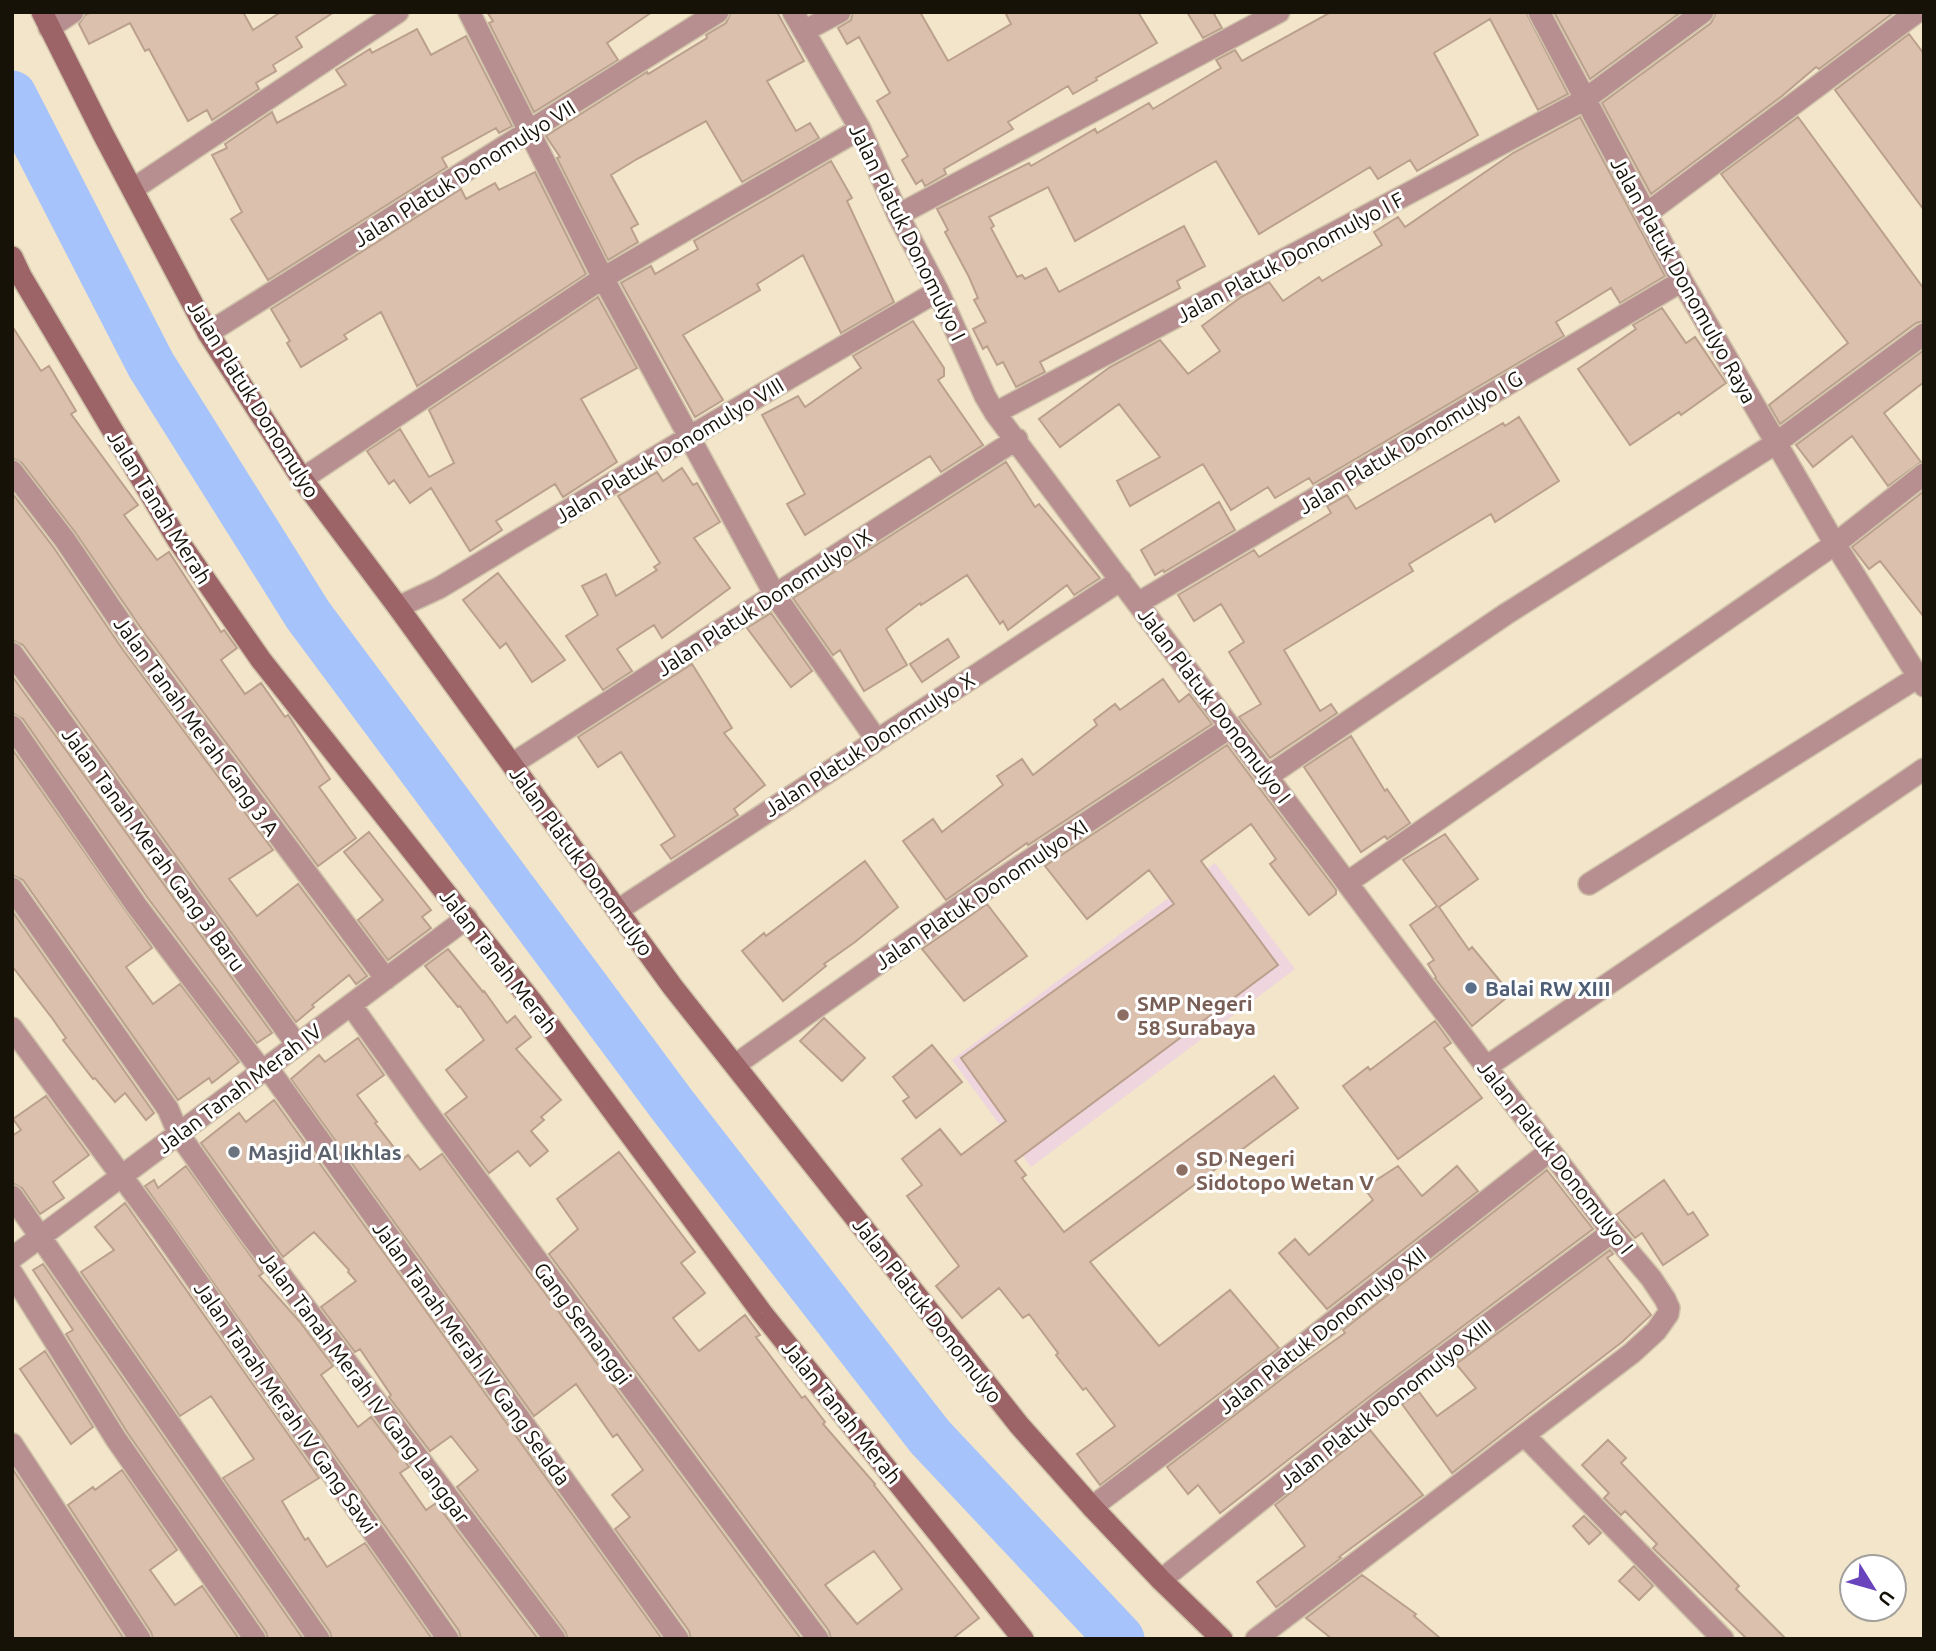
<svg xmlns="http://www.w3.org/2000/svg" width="1936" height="1651" viewBox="0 0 1936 1651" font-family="Ubuntu,sans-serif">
	<rect width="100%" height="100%" fill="#f2e5c9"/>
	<!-- education -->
	<path fill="#eed5de" d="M1215,863L1295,969L1031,1167L952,1060Z"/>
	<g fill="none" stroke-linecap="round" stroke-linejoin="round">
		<!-- river -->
		<path stroke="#a7c3fc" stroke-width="49" d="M12,95L151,365L308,615L673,1106L930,1437L1120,1639"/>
	</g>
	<!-- building -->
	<path fill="#dbc1ad" stroke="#baa08d" stroke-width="2" fill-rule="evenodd" d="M92,12H243L253,30L281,12H334L296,37L302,47L273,65L276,71L256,83L259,89L212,120L207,110L188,121L149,49L145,51L130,23L89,44L79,24L85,15Z
		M487,12H652L607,43L618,60L534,112L489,23L493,21Z
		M731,12H777L804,61L767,81L796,131L810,123L819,138L742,182L706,121L637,159L611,175L638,224L631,228L638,242L608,260L557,158L560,157L546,136L647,72L648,74L707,38L706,35L726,23Z
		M853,12H920L948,61L1011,24L1005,12H1138L1157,43L1096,78L1097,80L1073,94L1068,86L1008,122L1013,129L944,169L946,174L925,186L922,180L916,184L902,160L908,156L877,101L890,93L859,37L847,44L838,28L851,20Z
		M1187,12H1213L1222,28L1203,38Z
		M1331,12H1526L1568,94L1538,110L1490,19L1434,53L1478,135L1417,171L1410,160L1378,179L1370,167L1259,234L1216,161L1075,241L1048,187L989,217L994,226L991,228L1017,277L1022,275L1025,279L1046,268L1059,292L1184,226L1205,266L1177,281L1180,288L1040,362L1045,372L1016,387L1003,362L997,365L987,346L983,349L973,329L986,322L974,300L978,298L969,277L945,232L948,230L937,209L1029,163L1031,166L1095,129L1097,133L1149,103L1153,109L1221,68L1216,60L1235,50L1242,61Z
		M1554,12H1681L1590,79Z
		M1716,12L1893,13L1819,69L1816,67L1782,96L1651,194L1602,103L1711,23Z
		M417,29L431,55L466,36L512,126L499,133L496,128L442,158L447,167L268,280L231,219L242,212L212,155L227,148L225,144L272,112L277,123L346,85L336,70L370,49L372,53Z
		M1909,34L1924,54V210L1835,90Z
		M1580,117L1665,276L1620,303L1611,288L1556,322L1564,336L1313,484L1309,478L1275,498L1268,487L1231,510L1203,464L1130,506L1117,481L1160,457L1119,404L1060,447L1039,419L1110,367L1160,340L1188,374L1220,351L1202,326L1241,297L1269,282L1283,301L1319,277L1322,281L1382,245L1374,232L1398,217L1405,227L1513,153Z
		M1798,117L1924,289V321L1916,323L1780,424L1769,405L1848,343L1721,174Z
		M831,161L852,198L847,201L894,302L841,333L803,255L757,284L760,290L683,335L723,400L695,417L621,283L651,266L655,274L698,249L694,241Z
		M535,172L586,274L417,386L381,312L344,335L347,339L301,367L287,343L290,341L271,309L461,189L466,199L495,183L499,190Z
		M598,297L637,368L581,399L617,462L563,497L555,484L496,521L502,530L470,551L431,488L410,503L394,480L389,484L367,451L400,429L429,477L454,463L429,410Z
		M1662,308L1686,343L1695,337L1726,383L1681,415L1679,412L1630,445L1578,369L1636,329L1633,325Z
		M913,321L944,368V376L938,380L983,445L941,472L930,456L805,535L787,504L805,494L762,415L798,396L805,407L861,368L853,356Z
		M12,326L41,371L49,366L76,411L71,414L138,505L124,515L157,560L169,552L221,632L224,630L237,648L221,660L245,694L261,683L285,717L288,715L330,779L319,787L356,838L318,866L145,634L75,532L22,463L12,458Z
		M1924,350V382L1884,413L1921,462L1888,486L1852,436L1813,467L1796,445Z
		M1519,417L1559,481L1495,522L1491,514L1409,564L1413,571L1284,650L1320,711L1331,704L1337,713L1270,758L1239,717L1261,704L1229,652L1244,642L1221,604L1194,621L1178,595L1254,550L1259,557L1331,513L1327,506L1347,495L1356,509L1503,423L1505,426Z
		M1006,462L1035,507L1039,504L1100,578L1074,595L1067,585L1008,630L1003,621L1000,624L967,575L921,605L920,603L886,629L907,665L864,691L840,650L833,655L793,598Z
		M682,468L693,485L697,483L720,522L694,538L730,588L662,638L654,625L617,649L632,671L603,690L566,636L598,615L582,586L606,574L616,596L657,570L654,567L660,563L618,496L657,472L663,481Z
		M1924,491V617L1880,561L1869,569L1852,547Z
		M12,493L54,548L123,650L273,850L229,879L257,916L298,884L367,976L356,984L349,975L312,1005L314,1007L296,1022L23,645L12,640Z
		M1219,502L1235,530L1164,572L1163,570L1155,575L1141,550Z
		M498,573L565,660L532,682L506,643L500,648L463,600Z
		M771,613L812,671L791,687L747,628Z
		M948,639L959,657L922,682L910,664Z
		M692,664L732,728L724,733L765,785L734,809L738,815L671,859L661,845L675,836L621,752L598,767L578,737Z
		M12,676L272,1033L257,1043L147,897L23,719L12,713Z
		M1163,679L1179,702L1189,694L1212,724L1028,845L1027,843L946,900L903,841L933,819L942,832L1003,785L997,776L1022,759L1033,775L1097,725L1094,720L1115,704L1120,710Z
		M1351,736L1385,791L1387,789L1410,823L1387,839L1385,836L1361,852L1304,767Z
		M1227,745L1336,890V894L1309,915L1270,864L1276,859L1251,824L1201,861L1278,965L1015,1161L1026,1175L1022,1178L1064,1232L1274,1076L1298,1108L1090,1262L1159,1346L1230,1290L1279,1348L1100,1485L1077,1454L1115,1426L1086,1388L1083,1390L1056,1355L1058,1353L1029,1314L1023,1318L999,1288L962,1318L936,1286L959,1266L907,1196L922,1185L902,1159L940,1129L961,1155L1006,1121L961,1058L1174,904L1149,870L1087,919L1045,866Z
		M12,749L152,948L126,967L153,1004L180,984L239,1062L212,1083L209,1078L178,1100L23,880L12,875Z
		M369,832L431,910L422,917L431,928L388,960L358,920L383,900L344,852Z
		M1445,834L1478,879L1439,907L1469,950L1472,947L1511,994L1472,1026L1435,978L1436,977L1428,964L1434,960L1410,925L1437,906L1403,860Z
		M865,861L898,907L855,942L824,964L826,966L783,1001L742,951L764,933L766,936Z
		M987,904L1027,956L964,1001L922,949Z
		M12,911L154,1113L146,1120L125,1093L115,1102L95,1078L93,1079L63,1040L66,1038L52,1018L12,966Z
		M448,949L483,992L484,991L507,1023L515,1016L531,1037L516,1049L561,1100L541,1117L544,1120L531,1131L548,1151L530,1166L518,1151L489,1173L445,1114L467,1097L446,1070L484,1040L460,1006L458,1007L425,966Z
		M824,1018L865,1058L842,1081L800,1041Z
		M1435,1021L1451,1043L1444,1048L1482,1098L1398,1159L1343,1086L1368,1067L1370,1070Z
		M358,1038L384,1075L357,1095L377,1122L375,1123L403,1159L408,1155L420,1170L442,1154L801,1639H691L689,1631L615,1529L630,1517L612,1495L643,1470L617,1434L613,1437L576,1384L534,1416L291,1079L319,1055L325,1062Z
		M932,1045L962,1082L916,1118L903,1101L909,1097L893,1077Z
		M46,1096L89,1155L53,1182L64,1198L40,1214L22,1188L12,1183V1136L21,1130L13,1119Z
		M274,1100L662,1639H568L565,1631L457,1487L478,1470L451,1436L430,1451L389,1397L391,1395L360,1349L355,1352L321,1307L356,1281L348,1272L349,1270L314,1232L283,1257L254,1217L201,1143L239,1113L246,1122Z
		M619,1152L695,1252L681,1263L705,1293L673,1318L699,1351L745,1315L760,1335L756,1337L802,1398L805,1396L825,1422L823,1424L875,1484L874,1485L979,1618L952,1639H831L829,1631L549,1254L578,1229L557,1199ZM874,1551L902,1589L857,1624L825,1585Z
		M186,1166L263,1273L259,1276L300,1322L333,1366L321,1375L358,1427L371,1417L409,1467L400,1473L426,1510L436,1503L538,1639H461L459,1631L145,1186L154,1180L158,1188Z
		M1398,1166L1422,1196L1457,1166L1478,1191L1327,1309L1279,1253L1295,1239L1309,1255L1373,1200L1364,1188Z
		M1547,1170L1593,1229L1379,1389L1220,1513L1198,1485L1188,1494L1167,1467L1296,1368L1345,1333L1343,1330Z
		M1664,1180L1688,1215L1693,1212L1708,1235L1663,1265L1642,1233L1635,1238L1616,1215Z
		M125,1203L319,1478L282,1501L305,1540L308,1538L327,1567L365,1543L432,1639H332L330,1632L223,1478L254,1459L211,1396L180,1416L81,1272L114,1250L95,1227Z
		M1610,1250L1613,1254L1607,1258L1651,1315L1622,1342L1452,1473L1402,1404L1419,1392L1437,1416L1476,1388L1456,1364Z
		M43,1264L303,1639H268L266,1632L127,1432L66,1334L73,1330L33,1270Z
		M45,1351L93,1427L71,1444L20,1369Z
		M1370,1430L1423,1495L1339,1557L1341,1558L1276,1607L1257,1582L1305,1546L1275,1505Z
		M1608,1440L1626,1458L1621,1463L1739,1586L1736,1589L1786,1639H1747L1653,1548L1657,1544L1625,1511L1621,1515L1604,1498L1609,1493L1582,1465Z
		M12,1468L124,1639H12Z
		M122,1470L177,1550L150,1570L175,1605L202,1586L239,1639H153L151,1632L68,1505L93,1487L95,1490Z
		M1584,1516L1601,1533L1589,1544L1573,1526Z
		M1634,1566L1653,1586L1639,1600L1619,1581Z
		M1362,1575L1416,1614L1414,1616L1441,1639H1332L1306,1618Z"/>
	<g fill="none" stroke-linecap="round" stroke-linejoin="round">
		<defs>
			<path id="street" d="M469,12L603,278L775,595L876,739
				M793,12L860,129L898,215L938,291L985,396L995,413L1404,959L1612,1232L1651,1278L1665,1299L1669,1308L1668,1314L1656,1331L1632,1353L1256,1639
				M1539,12L1682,281L1835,544L1924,686
				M49,28L73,12
				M804,31L840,12
				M133,189L398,12
				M1646,214L1917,12
				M898,215L1279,12
				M208,333L718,12
				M995,413L1584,100L1703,12
				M12,471L65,540L134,642L386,979
				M302,479L603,278L860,129
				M1138,603L1682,281
				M398,607L439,588L689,437L938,291
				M12,653L297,1045
				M12,726L136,905L262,1071
				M512,764L1017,439
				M1268,776L1506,614L1776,443L1924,334
				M1348,882L1835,544L1924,474
				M1589,884L1918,677
				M12,888L168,1109L178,1133L243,1225L555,1639
				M618,910L1121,580
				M351,1005L427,1112L818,1639
				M12,1028L160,1228L448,1639
				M735,1065L951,912L1231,727
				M267,1067L678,1639
				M1486,1067L1924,769
				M12,1196L319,1639
				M12,1258L467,918
				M12,1273L116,1439L255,1639
				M1524,1435L1723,1639
				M12,1444L140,1639
				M1092,1507L1214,1415L1550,1151
				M1161,1580L1387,1399L1612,1232"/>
			<path id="secondary" d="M42,12L103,134L208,333L302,479L398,607L672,986L1019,1425L1092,1507L1161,1580L1222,1639
				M12,257L21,276L177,539L261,660L533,1003L762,1313L1023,1639"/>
		</defs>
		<!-- street casing -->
		<use href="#street" stroke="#cfc3aa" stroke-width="24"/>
		<!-- secondary casing -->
		<use href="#secondary" stroke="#cfc3aa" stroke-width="24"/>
		<!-- street -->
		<use href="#street" stroke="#b78f90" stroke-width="21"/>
		<!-- secondary -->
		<use href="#secondary" stroke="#9d6467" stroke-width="21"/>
	</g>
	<!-- markers -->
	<circle fill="#5c6f8a" stroke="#fff" stroke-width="2.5" cx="1471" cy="988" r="7"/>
	<g fill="#8d6e63" stroke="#fff" stroke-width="2.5">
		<circle cx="1123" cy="1015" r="7"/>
		<circle cx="1182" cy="1170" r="7"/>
	</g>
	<circle fill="#6b7280" stroke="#fff" stroke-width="2.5" cx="234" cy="1152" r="7"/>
	<g text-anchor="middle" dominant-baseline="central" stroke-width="6" stroke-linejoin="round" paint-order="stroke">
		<!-- street labels -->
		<g font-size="21" fill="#161208" stroke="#fff">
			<text transform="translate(464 173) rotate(-32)">Jalan Platuk Donomulyo VII</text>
			<text transform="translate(908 232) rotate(64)">Jalan Platuk Donomulyo I</text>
			<text transform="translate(1290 257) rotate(-28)">Jalan Platuk Donomulyo I F</text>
			<text transform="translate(1684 280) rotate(61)">Jalan Platuk Donomulyo Raya</text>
			<text transform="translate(254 399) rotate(58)">Jalan Platuk Donomulyo</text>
			<text transform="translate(1410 442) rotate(-31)">Jalan Platuk Donomulyo I G</text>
			<text transform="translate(669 450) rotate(-31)">Jalan Platuk Donomulyo VIII</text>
			<text transform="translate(160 507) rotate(58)">Jalan Tanah Merah</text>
			<text transform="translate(764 602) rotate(-33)">Jalan Platuk Donomulyo IX</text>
			<text transform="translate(1215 705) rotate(53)">Jalan Platuk Donomulyo I</text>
			<text transform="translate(197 726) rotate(54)">Jalan Tanah Merah Gang 3 A</text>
			<text transform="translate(869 744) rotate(-33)">Jalan Platuk Donomulyo X</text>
			<text transform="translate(154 849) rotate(54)">Jalan Tanah Merah Gang 3 Baru</text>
			<text transform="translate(582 861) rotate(54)">Jalan Platuk Donomulyo</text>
			<text transform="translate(981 894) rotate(-34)">Jalan Platuk Donomulyo XI</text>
			<text transform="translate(499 961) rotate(52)">Jalan Tanah Merah</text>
			<text transform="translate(239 1088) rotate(-37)">Jalan Tanah Merah IV</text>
			<text transform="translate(1556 1157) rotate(52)">Jalan Platuk Donomulyo I</text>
			<text transform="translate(928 1310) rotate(52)">Jalan Platuk Donomulyo</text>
			<text transform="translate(583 1323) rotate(53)">Gang Semanggi</text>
			<text transform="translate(1322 1330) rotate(-38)">Jalan Platuk Donomulyo XII</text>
			<text transform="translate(472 1353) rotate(54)">Jalan Tanah Merah IV Gang Selada</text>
			<text transform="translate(365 1387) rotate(53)">Jalan Tanah Merah IV Gang Langgar</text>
			<text transform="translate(1385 1404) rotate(-38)">Jalan Platuk Donomulyo XIII</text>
			<text transform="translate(286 1407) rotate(55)">Jalan Tanah Merah IV Gang Sawi</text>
			<text transform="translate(842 1412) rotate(51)">Jalan Tanah Merah</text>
		</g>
		<!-- service labels -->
		<g font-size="21" font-weight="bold" fill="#4e5e75" stroke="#fff" text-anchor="start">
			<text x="1485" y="988">Balai RW XIII</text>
		</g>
		<!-- education labels -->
		<g font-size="21" font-weight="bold" fill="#785e54" stroke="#fff" text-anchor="start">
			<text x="1137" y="1003">SMP Negeri<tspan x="1137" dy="24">58 Surabaya</tspan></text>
			<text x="1196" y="1158">SD Negeri<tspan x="1196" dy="24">Sidotopo Wetan V</tspan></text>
		</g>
		<!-- worship labels -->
		<g font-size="21" font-weight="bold" fill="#5b616d" stroke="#fff" text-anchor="start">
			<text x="248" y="1152">Masjid Al Ikhlas</text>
		</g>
	</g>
	<!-- border -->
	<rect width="1936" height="1651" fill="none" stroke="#161208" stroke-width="28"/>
	<!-- north arrow -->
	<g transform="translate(1873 1588) rotate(127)"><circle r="33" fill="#ffffff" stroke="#a2a09c" stroke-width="2"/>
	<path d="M0-5L12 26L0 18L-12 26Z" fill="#6944bd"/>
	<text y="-10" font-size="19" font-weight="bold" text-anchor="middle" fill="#161208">U</text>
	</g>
</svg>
